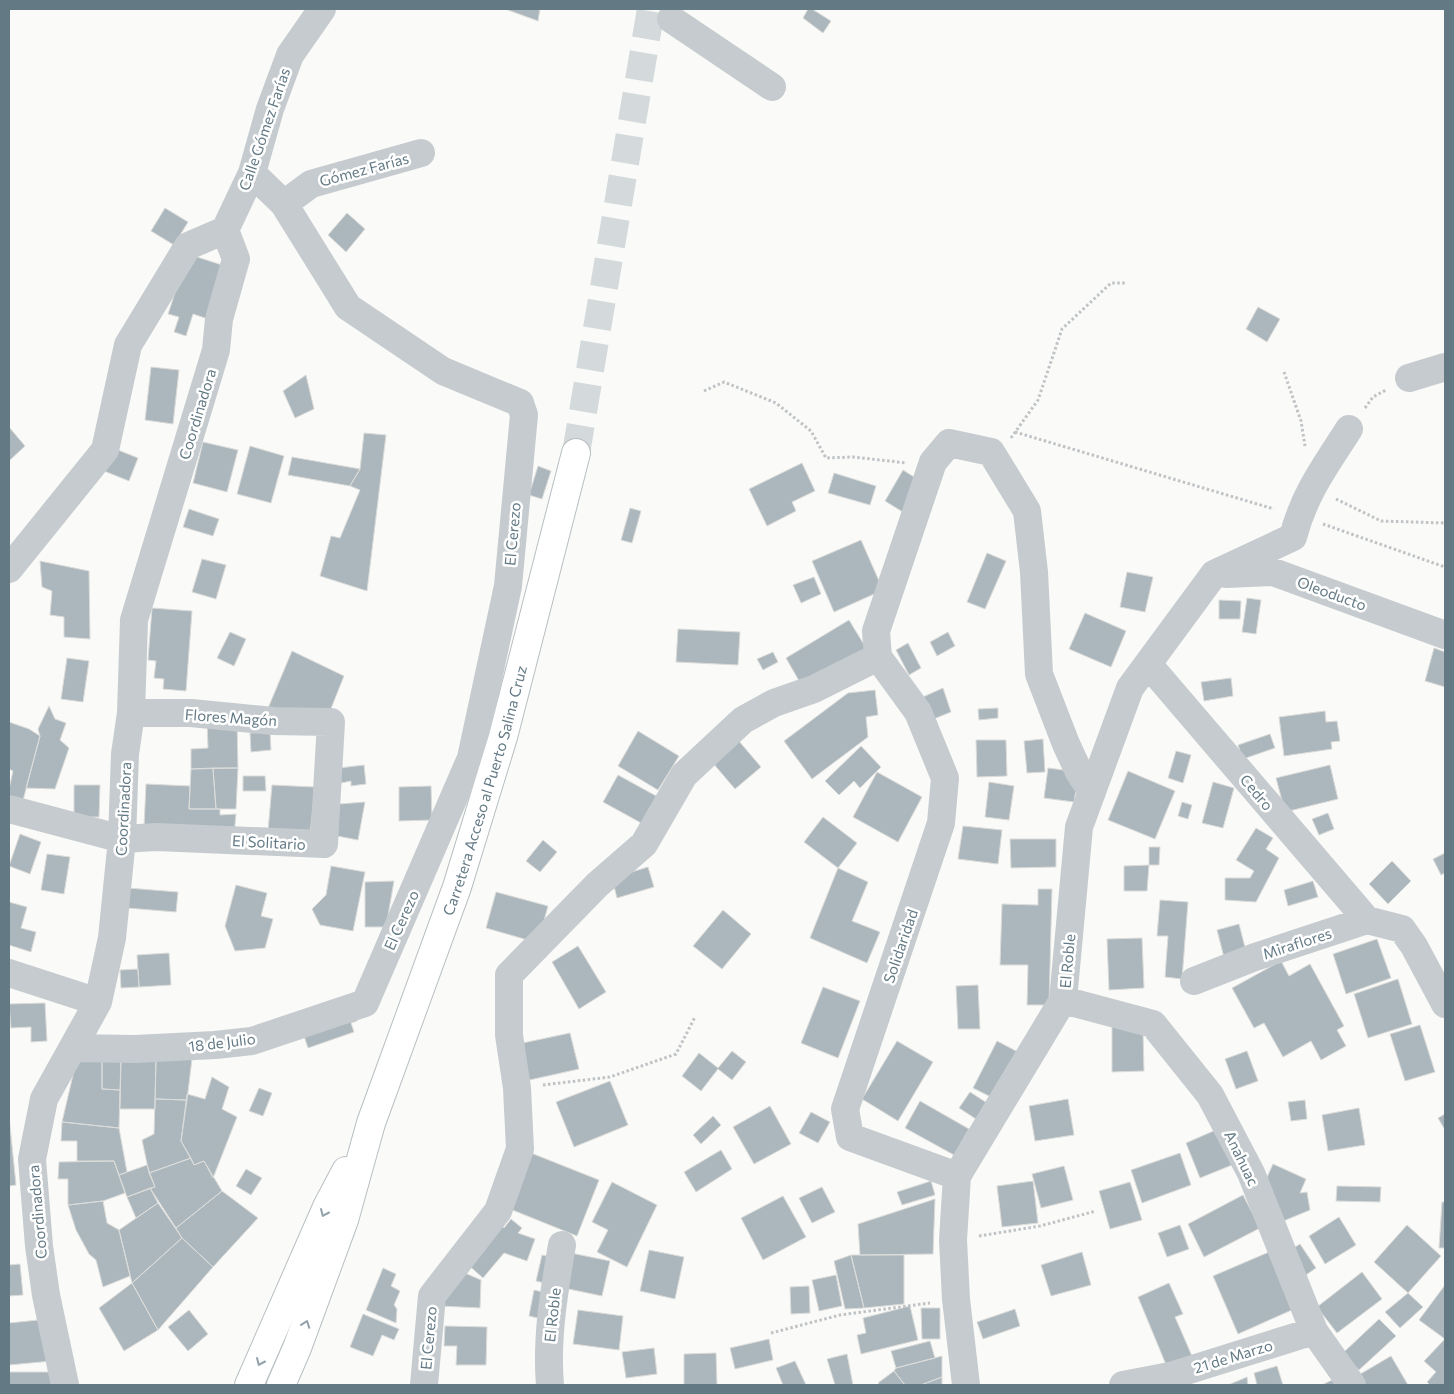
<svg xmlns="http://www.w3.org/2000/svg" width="1454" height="1394" viewBox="0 0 1454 1394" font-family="Commissioner,sans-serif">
	<rect width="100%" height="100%" fill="#fafaf8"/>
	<!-- building -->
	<path fill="#abb7bc" stroke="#dcdcda" d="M505,9H540L538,21Z
		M808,9H812L831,21L823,33L803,18Z
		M165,208L188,222L174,245L151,231Z
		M347,213L365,229L346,252L328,235Z
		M188,254L225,266L208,319L193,314L186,336L174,332L179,317L168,314Z
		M1258,307L1280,319L1267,342L1246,329Z
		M151,367L179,370L173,424L145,420Z
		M306,375L314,409L295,418L283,391Z
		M9,427L25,446L9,461Z
		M364,433L386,435L367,591L320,576L331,536L340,538L360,490L350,486L360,469Z
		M203,442L238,450L227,492L193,483Z
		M250,446L284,456L271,503L237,494Z
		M113,448L138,458L129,481L104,471Z
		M292,457L360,469L350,486L288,475Z
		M802,463L815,491L792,502L796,511L767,526L749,489Z
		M538,466L551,471L542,499L529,495Z
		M903,470L925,484L906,514L885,501Z
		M834,473L876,486L870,505L828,493Z
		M630,508L641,511L632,543L621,540Z
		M189,509L219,519L213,536L183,527Z
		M861,540L883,590L834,612L812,561Z
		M987,553L1006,561L985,609L967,602Z
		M202,559L226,565L216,599L192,592Z
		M40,561L89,571L90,639L64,637V617L50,615L52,591L42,587Z
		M1127,572L1153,577L1145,612L1120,607Z
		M814,577L821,594L801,603L793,585Z
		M1247,598L1261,600L1256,634L1242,632Z
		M1219,600L1241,601L1240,619H1219Z
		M152,608L192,611L186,691L163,689L164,679L154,678L156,661L148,660Z
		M1085,613L1126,631L1111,667L1069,649Z
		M849,620L866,648L802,686L786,658Z
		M678,629L740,632L738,665L676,662Z
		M230,632L246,639L234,666L217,658Z
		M948,632L955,646L937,656L930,642Z
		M908,643L921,668L909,675L896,650Z
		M1434,648L1445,652V687L1425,681Z
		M292,651L344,676L330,711L266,713Z
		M773,652L778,662L763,670L757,659Z
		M67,658L89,661L83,702L61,699Z
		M1231,678L1233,696L1204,701L1201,682Z
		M943,688L951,712L931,720L923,697Z
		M875,690L878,715L866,717L868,737L812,779L784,741L848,693Z
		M49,706L55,719L66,723L60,740L69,748L55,789L26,788L40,736L38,729Z
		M998,708V718L979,720L978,709Z
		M1325,711L1326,722L1337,721L1340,741L1331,742L1332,749L1284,756L1279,717Z
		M237,719L238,768L191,769V749L208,748L207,720Z
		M9,722L29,729L40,736L21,808L10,803L9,789L13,771L9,769Z
		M638,731L679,756L658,790L618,766Z
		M270,732L271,750L251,752L250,733Z
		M1270,734L1275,748L1243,759L1238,745Z
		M1043,739L1045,772L1027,773L1024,741Z
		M738,740L761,767L735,789L712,762Z
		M976,740H1006L1007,776L977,777Z
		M861,746L881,767L860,788L854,781L839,795L825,781Z
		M1176,751L1191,755L1183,783L1168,778Z
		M364,765L366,784L351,786V781L341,783L339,768Z
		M1330,765L1338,799L1285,812L1276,778Z
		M213,768H238L236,809H216Z
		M213,768L216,809H189L191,769Z
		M1048,768L1079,772L1074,802L1044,798Z
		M1128,771L1175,791L1155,839L1108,820Z
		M877,772L922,797L898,842L853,817Z
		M618,775L658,797L643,824L603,802Z
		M243,776H265L266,791H243Z
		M989,782L1014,786L1009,820L985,817Z
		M1213,782L1234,788L1223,828L1202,823Z
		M146,784L190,786L189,809H220V815L236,814L234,835L144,827Z
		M74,785H100L99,817H74Z
		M272,785L315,787L310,835L268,831Z
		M431,786L432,820L399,821V787Z
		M365,802L358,840L337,836L339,804Z
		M1182,802L1192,805L1188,819L1178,816Z
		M1328,813L1334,829L1319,835L1312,819Z
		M823,817L857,843L838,868L804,842Z
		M963,826L1002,830L998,864L958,859Z
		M1256,828L1273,838L1266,849L1279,858L1256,902L1225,900V878H1250L1254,871L1236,860Z
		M20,834L41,842L30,874L9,866Z
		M1010,839H1056V867L1011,868Z
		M543,840L557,852L540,872L526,861Z
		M1149,847H1160L1159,865H1149Z
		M1445,853V873L1441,875L1433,859Z
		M47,854L70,857L64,894L41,890Z
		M1392,861L1411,881L1388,904L1369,884Z
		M1149,865L1147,891H1124V866Z
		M331,866L365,872L353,931L320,925L312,909L326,895Z
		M648,867L654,887L617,898L612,878Z
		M838,868L868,882L852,921L880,932L867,963L810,938Z
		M394,881L386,927H365V882Z
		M1313,881L1318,897L1288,906L1284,890Z
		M236,885L267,893L261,916L273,919L265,948L235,951L225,926Z
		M128,888L178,892L176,912L127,908Z
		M1038,889H1052L1049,1005H1027L1028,965H1000L1002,904L1038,905Z
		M496,892L548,906L538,943L486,928Z
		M1160,900L1188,902L1182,979L1165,977L1168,936H1157Z
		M9,902L27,907L21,928L36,932L31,952L9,945Z
		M723,910L751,934L722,969L693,946Z
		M1239,924L1247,955L1225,961L1217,930Z
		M1142,938L1144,988L1109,990L1107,939Z
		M1377,939L1391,978L1346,994L1333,954Z
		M578,946L606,992L579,1009L552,962Z
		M169,953L171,985L139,987L137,955Z
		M1281,961L1289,976L1310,964L1344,1026L1337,1030L1346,1046L1321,1060L1311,1041L1283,1057L1264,1023L1254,1028L1232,988Z
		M138,969L139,987L121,988L120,970Z
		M1398,979L1412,1024L1368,1038L1354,994Z
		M978,985L980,1029H958L956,986Z
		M823,987L860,1001L838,1058L801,1043Z
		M45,1003L47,1041L31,1042V1027L11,1028L9,1004Z
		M355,1012L357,1021L351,1023L354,1032L308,1048L302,1030Z
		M1112,1022L1143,1031L1144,1071L1112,1072Z
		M1420,1025L1435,1072L1405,1081L1390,1034Z
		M570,1033L579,1069L525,1081L518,1044Z
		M897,1041L933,1062L898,1121L862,1099Z
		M997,1041L1018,1052L993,1098L973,1088Z
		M732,1051L746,1062L732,1080L718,1069L701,1091L682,1076L699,1053L718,1068Z
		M1247,1051L1258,1081L1236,1089L1225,1059Z
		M102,1057L121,1058L120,1090L102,1089Z
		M102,1057V1089L120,1090L119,1128L62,1122L77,1058Z
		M121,1058H156L155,1109H120Z
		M156,1058L192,1059L187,1100L155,1099Z
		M212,1077L229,1087L222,1109L237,1117L213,1178L204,1161L194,1165L181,1141L187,1094L205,1099Z
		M610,1081L628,1125L574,1147L556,1102Z
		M259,1088L272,1093L263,1116L249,1111Z
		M970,1092L987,1103L976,1119L959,1108Z
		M155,1099L187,1100L181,1141L191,1158L149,1173L142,1140L154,1134Z
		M1068,1099L1074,1135L1035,1141L1029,1106Z
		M1305,1100L1307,1119L1291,1121L1288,1102Z
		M920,1101L969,1129L954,1155L905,1128Z
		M770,1106L791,1144L754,1164L733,1127Z
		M1359,1108L1365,1145L1328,1151L1322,1115Z
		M811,1112L830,1122L818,1143L799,1133Z
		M1445,1114V1130L1438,1118Z
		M9,1116L16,1185L9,1186Z
		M713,1116L721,1125L701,1144L693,1135Z
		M62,1122L119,1128L127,1172L119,1175L114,1161H77V1141H61Z
		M1218,1129L1232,1165L1200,1178L1186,1143Z
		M721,1150L732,1169L696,1192L684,1172Z
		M531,1153L599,1180L577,1236L510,1209Z
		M1180,1153L1191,1185L1142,1203L1131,1170Z
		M191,1158L194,1165L204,1161L222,1191L176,1228L150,1188L155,1187L149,1173Z
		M114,1161L125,1193L103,1201L68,1205V1179H58L59,1162Z
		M1273,1164L1306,1179L1300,1193L1307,1192L1310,1210L1281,1222L1263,1186Z
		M147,1165L155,1187L127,1197L119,1175Z
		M1064,1166L1073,1200L1041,1208L1032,1174Z
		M246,1169L262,1178L251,1195L236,1186Z
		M931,1181L935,1195L902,1205L897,1192Z
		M1033,1181L1038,1223L1002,1227L997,1186Z
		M612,1182L657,1205L627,1267L597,1252L608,1230L592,1222Z
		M1130,1182L1142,1220L1110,1229L1099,1191Z
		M1337,1186L1381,1187L1380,1202L1336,1201Z
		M822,1187L835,1212L812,1223L799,1198Z
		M150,1188L158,1203L136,1218L127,1197Z
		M222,1191L258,1218L213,1267L182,1238L176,1228Z
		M1243,1195L1260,1228L1204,1257L1188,1224Z
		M783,1196L806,1237L763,1260L741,1218Z
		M935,1199L933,1254L860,1255L858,1224Z
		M103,1201L107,1223L119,1230L130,1276L103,1287L96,1260L89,1254L76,1230L68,1205Z
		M1442,1202H1445V1248H1439Z
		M158,1203L182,1238L132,1283L119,1230Z
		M1339,1217L1356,1245L1325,1264L1309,1236Z
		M511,1219L522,1228L518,1233L535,1239L527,1261L504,1253L483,1278L466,1263L498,1223L504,1228Z
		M1180,1225L1189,1249L1167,1257L1158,1233Z
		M1407,1225L1441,1256L1408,1293L1374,1262Z
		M182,1238L213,1267L158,1330L132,1283Z
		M1300,1244L1316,1268L1303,1277L1287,1252Z
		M649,1250L684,1257L675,1299L640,1291Z
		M566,1252L610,1261L602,1296L559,1287Z
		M1082,1252L1091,1285L1051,1296L1041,1265Z
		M1269,1252L1294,1309L1238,1334L1213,1276Z
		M542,1255L555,1258L549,1284L536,1281Z
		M851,1255H904V1304L864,1308Z
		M851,1255L864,1308L845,1309L834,1261Z
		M20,1264L23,1295L9,1296V1265Z
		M383,1268L396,1274L391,1286L400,1291L394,1305L397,1309L396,1323L366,1310Z
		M458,1270L481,1280L480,1308L441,1306Z
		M1362,1272L1382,1299L1337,1333L1317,1307Z
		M836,1275L842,1306L819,1311L812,1280Z
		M132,1283L158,1330L124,1351L99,1308Z
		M1169,1283L1183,1314L1175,1317L1192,1356L1167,1367L1138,1297Z
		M1445,1285V1339L1419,1320Z
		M809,1286L810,1313L791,1314L790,1287Z
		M534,1290L547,1293L542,1319L529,1316Z
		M1408,1293L1423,1307L1400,1328L1385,1312Z
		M910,1306L918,1340L861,1354L857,1335L866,1333L863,1318Z
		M921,1308H940V1339H922Z
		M1015,1309L1020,1326L983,1339L977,1322Z
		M189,1310L208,1334L188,1351L168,1327Z
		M578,1310L623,1316L619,1350L573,1344Z
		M363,1314L399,1329L394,1340L382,1335L373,1356L350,1347Z
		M48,1319L52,1361L9,1365V1323Z
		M1379,1319L1396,1336L1359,1370L1343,1353Z
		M445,1326L487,1327L486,1365H456L457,1346H444Z
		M769,1339L773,1360L735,1369L730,1348Z
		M1445,1339V1385H1430L1427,1382L1436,1372L1424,1361Z
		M930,1341L935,1358L896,1368L891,1351Z
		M654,1348L657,1374L626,1378L622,1352Z
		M716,1353L717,1385H684V1354Z
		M847,1354L853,1385H835L827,1359Z
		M942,1356V1377L921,1385H905L894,1371L896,1368Z
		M1391,1356L1408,1385H1363L1357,1376Z
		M795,1361L806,1385H783L776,1368Z
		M1277,1366L1283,1385H1257L1254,1373Z
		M894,1371L905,1385H880L878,1383Z
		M9,1372H58V1385H9Z
		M942,1377V1385H921Z
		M1247,1377L1248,1385H1228Z
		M1332,1380L1335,1385H1322Z"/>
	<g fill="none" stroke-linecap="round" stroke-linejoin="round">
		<!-- primary-tunnel -->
		<path stroke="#d4dadb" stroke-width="28" stroke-dasharray="28 14" stroke-linecap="butt" d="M576,453L651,9"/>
		<defs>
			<g id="primary">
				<path d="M249,1385L327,1207L346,1171"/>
				<path id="s1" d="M281,1385L297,1348L344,1220L371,1123L457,887L503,737L576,453"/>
			</g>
		</defs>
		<!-- primary casing -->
		<use href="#primary" stroke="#b8bfc2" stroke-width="30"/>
		<!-- path -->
		<path stroke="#bfc3c5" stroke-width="3" stroke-dasharray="2.5 2.5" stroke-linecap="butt" d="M1284,372L1301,421L1305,446
			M704,391L724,382L776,403L811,431L826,458L853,457L907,463
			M1365,408L1373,397L1386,390
			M1015,432L1274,509
			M1011,438L1038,400L1062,329L1111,283H1125
			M1336,499L1381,521L1445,523
			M1323,524L1445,567
			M543,1085L610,1077L676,1054L695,1017
			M979,1236L1040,1226L1096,1211
			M771,1333L840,1315L930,1303"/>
		<!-- minor -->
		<path stroke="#c5cbce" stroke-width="28" d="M671,19L772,87
			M284,204L311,184L421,153
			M1409,378L1445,367
			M9,569L105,450L128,345L188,246L225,230L252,173L270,109L290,55L322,9
			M1226,574L1273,572L1445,635
			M878,657L876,631L933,462L949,443L991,452L1027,511L1034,572L1039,674L1066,744L1079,772L1092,792
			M878,657L918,712L945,778L941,823L845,1109L850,1137L957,1176
			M1148,664L1367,920
			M9,809L122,839L156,837L324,844L331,722L273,721L191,713H131
			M9,973L98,1002
			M1194,981L1255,957L1367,920L1402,929L1414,946L1445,1004
			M1063,1000L1153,1024L1210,1095L1251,1173L1314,1331L1352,1385
			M74,1048L135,1049L215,1045L252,1041L365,1003L471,758L508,586L524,415L520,403L443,371L348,307L284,204L252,173
			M65,1385L46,1295L39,1246L32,1159L44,1099L98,1002L112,938L122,839L125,754L131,713L134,620L216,350L219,319L236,259L225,230
			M424,1385L432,1296L498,1211L520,1149L517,1088L509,1035V975L597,885L644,844L684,775L743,720L774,703L814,689L878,657
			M550,1385C546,1338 554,1292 562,1245
			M966,1385L956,1299L953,1240L957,1176L1063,1000L1079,827L1130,688L1214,574L1293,537C1304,494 1326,465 1349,429
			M1123,1385L1170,1376L1314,1331"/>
		<!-- primary -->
		<use href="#primary" stroke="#fff" stroke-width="28"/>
	</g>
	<!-- one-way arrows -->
	<defs><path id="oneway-chevron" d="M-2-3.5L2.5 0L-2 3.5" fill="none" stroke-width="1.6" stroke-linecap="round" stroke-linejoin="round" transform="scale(1.25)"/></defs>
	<g stroke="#92a2aa">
		<use href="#oneway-chevron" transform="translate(324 1213) rotate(114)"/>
		<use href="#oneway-chevron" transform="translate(306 1324) rotate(-70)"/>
		<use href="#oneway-chevron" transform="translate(260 1362) rotate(114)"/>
	</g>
	<g text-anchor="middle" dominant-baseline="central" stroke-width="5" stroke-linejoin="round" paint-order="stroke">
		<!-- street labels -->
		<g font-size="15" fill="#637a85" stroke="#fff">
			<text transform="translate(264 129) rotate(-71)">Calle Gómez Farías</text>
			<text transform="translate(364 169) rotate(-15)">Gómez Farías</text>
			<text transform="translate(197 414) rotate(-73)">Coordinadora</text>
			<text transform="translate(512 534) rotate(-85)">El Cerezo</text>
			<text transform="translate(1332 593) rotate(20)">Oleoducto</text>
			<text transform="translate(231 717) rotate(4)">Flores Magón</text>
			<text stroke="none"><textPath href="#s1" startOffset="629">Carretera Acceso al Puerto Salina Cruz</textPath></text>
			<text transform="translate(1257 792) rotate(50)">Cedro</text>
			<text transform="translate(123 809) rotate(-87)">Coordinadora</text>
			<text transform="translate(269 842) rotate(3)">El Solitario</text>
			<text transform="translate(401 920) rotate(-66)">El Cerezo</text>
			<text transform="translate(1297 943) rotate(-18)">Miraflores</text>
			<text transform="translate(900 946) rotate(-71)">Solidaridad</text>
			<text transform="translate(1067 961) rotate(-85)">El Roble</text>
			<text transform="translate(222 1042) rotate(-7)">18 de Julio</text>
			<text transform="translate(1242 1158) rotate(64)">Anahuac</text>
			<text transform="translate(37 1212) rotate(-95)">Coordinadora</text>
			<text transform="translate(552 1315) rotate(-84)">El Roble</text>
			<text transform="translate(428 1338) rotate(-85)">El Cerezo</text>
			<text transform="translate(1233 1356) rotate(-17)">21 de Marzo</text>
		</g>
	</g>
	<!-- border -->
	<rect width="1454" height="1394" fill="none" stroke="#637a85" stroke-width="20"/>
</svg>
